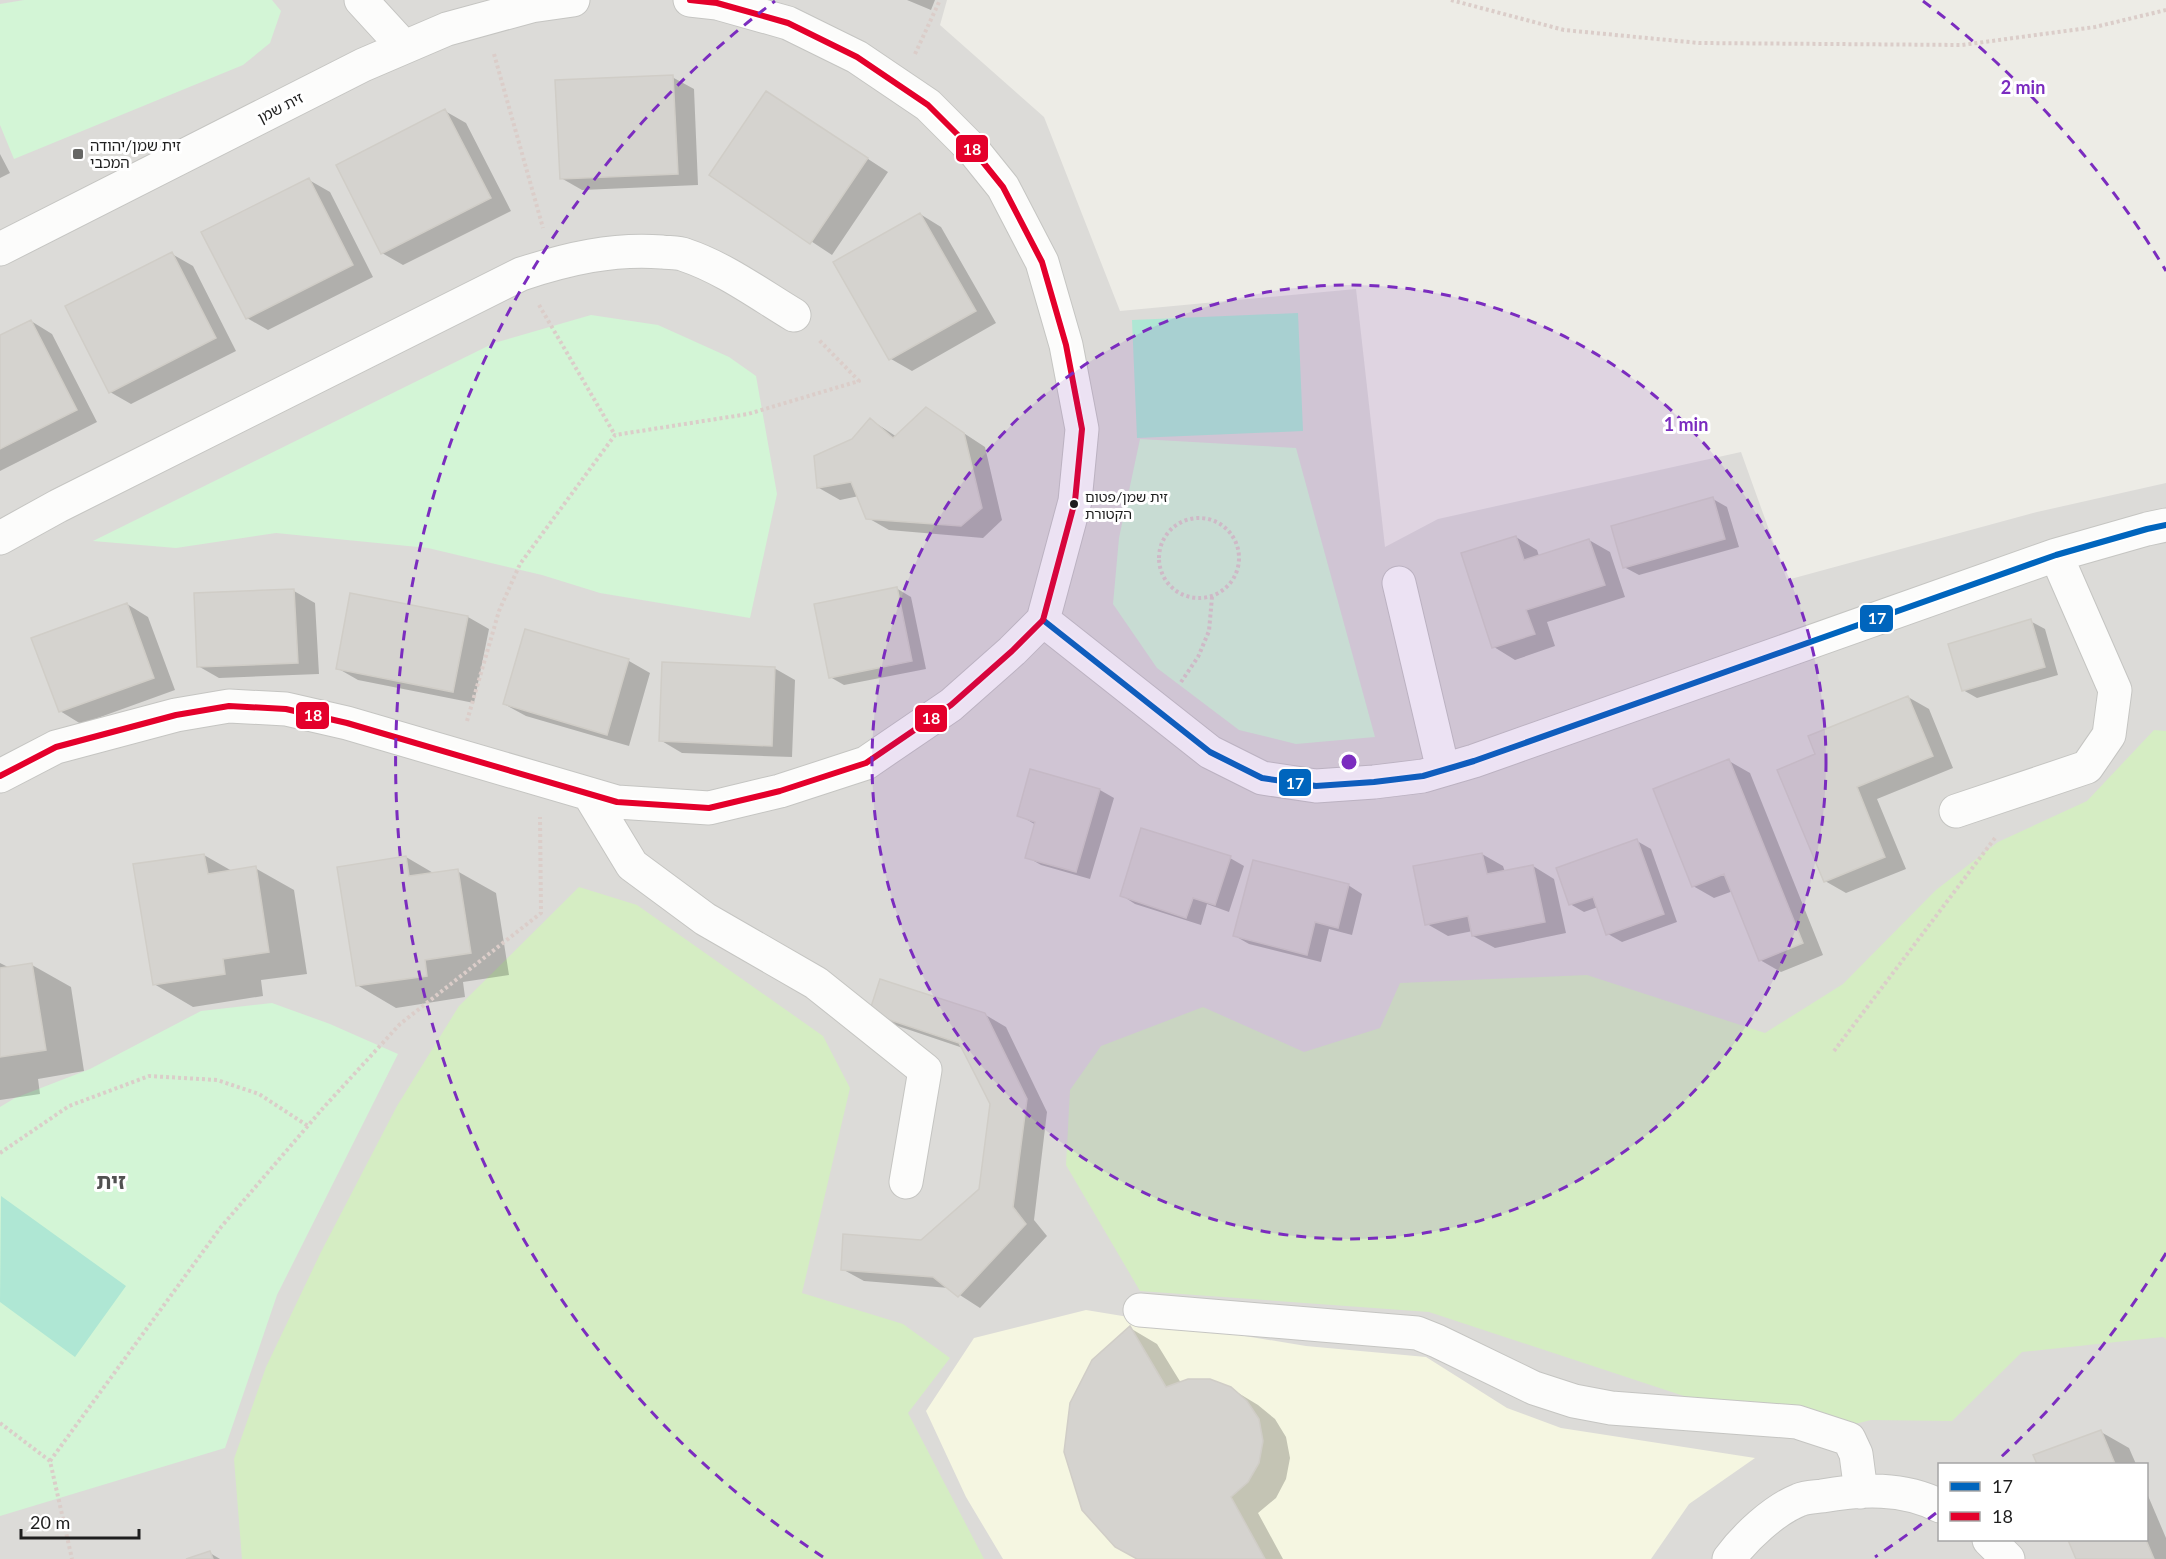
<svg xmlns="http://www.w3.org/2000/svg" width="2166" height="1559" viewBox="0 0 2166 1559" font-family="Lato,'Noto Sans Hebrew',sans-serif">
	<rect width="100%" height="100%" fill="#edece6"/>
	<!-- residential -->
	<path fill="#dcdbd8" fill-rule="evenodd" d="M0,0H947L940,25L1044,117L1120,311L1356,289L1385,547L1438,519L1741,452L1787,580L2037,512L2166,483V1559H0ZM1940,1464H2146V1540H1940Z"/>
	<!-- education -->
	<path fill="#f5f6e1" d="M1086,1310L1306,1346L1426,1357L1507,1408L1561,1428L1755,1458L1689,1504L1651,1559H1003L966,1497L926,1411L974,1338Z"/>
	<!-- grass -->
	<path fill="#d5edc3" d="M2154,730L2166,731V1339L2163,1337L2022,1352L1952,1421L1871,1420L1805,1436L1429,1312L1140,1291L1066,1165L1070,1090L1101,1046L1203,1007L1304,1052L1380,1028L1400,983L1587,975L1765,1033L1843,984L1936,890L1998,842L2087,801Z
		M579,887L637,905L823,1036L850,1088L802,1293L903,1324L950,1358L908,1413L984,1559H242L234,1459L266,1367L321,1252L397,1106L459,1006Z"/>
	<!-- park -->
	<path fill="#d3f5d6" d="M24,0H272L281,11L270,43L243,65L14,159L0,125V4Z
		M591,315L658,325L729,357L756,376L777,494L750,618L600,593L542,575L428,548L276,533L176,548L93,541L494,343Z
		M1140,439L1296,448L1375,737L1296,744L1239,730L1157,668L1113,604L1119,538Z
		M272,1003L330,1024L398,1054L277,1295L225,1448L0,1516V1107L15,1098L90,1069L201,1011Z"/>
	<!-- pitch -->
	<path fill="#afe7d4" d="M1298,313L1303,431L1137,438L1132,320Z
		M1,1196L126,1286L75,1357L0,1302Z"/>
	<!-- shadow -->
	<path fill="#0003" d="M907,0H935L931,10Z
		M672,77L694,89L698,185L582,190L561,178Z
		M767,93L888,172L832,255L711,175Z
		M445,111L466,123L511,211L403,265L382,253Z
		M0,154L10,173L0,178Z
		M309,180L330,192L373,277L268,330L247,318Z
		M920,214L941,227L996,323L912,371L891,359Z
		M172,254L193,266L236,351L131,404L110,392Z
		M31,321L52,334L97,422L0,471V337Z
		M927,409L985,447L1002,520L983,538L889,530L868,518L859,496L840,500L819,488L853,440L871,420L897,437Z
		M1713,499L1727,507L1739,547L1639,575L1624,567Z
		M1516,537L1537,550L1539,556L1589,540L1610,552L1625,597L1547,622L1555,646L1515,660L1494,647Z
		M896,588L911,597L926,669L844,685L830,677Z
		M294,591L315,603L319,674L219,678L198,666Z
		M127,604L148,617L175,690L81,724L60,711Z
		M468,617L489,629L474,703L358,680L337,668Z
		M2030,621L2045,629L2058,675L1977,698L1963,690Z
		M526,631L629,661L650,673L629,746L526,716L504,704Z
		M774,668L795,680L792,757L682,753L660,740Z
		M1908,697L1929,709L1953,768L1877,799L1906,869L1846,893L1825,881L1817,755Z
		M1729,761L1750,773L1823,955L1781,972L1760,960L1733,891L1714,898L1693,886Z
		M1100,790L1114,798L1090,879L1041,865L1027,857L1036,825L1019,815Z
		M1637,841L1651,849L1677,922L1622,942L1608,934L1598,907L1584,912L1570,904Z
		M1482,854L1503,866L1505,872L1533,866L1554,879L1566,933L1495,948L1473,936V931L1448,936L1427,924Z
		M204,855L232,871L255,868L294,890L307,974L261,980L263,996L193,1007L154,984Z
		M406,857L435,874L457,871L496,893L509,975L463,982L465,997L396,1008L357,985Z
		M1230,858L1244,866L1229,912L1207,904L1201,925L1135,904L1121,895Z
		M1348,885L1362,894L1352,935L1329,929L1321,962L1249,944L1235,936Z
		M0,963L10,968L32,965L71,987L84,1071L38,1079L40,1094L0,1100Z
		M871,1012L984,1014L1006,1027L1047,1112L1034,1220L1047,1236L980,1308L949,1288L864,1281L842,1269L921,1242L980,1189L991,1104L963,1048L892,1024Z
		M1130,1328L1157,1344L1181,1383L1230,1388L1258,1405L1275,1419L1286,1437L1290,1458L1286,1479L1276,1498L1258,1513L1283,1559H1139Z
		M2101,1432L2129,1448L2136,1464H2038L2035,1456Z
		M2146,1491L2166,1538V1559H2077L2069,1540H2146Z
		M210,1553L220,1559H191Z"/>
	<!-- building -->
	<path fill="#d5d3cf" stroke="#d0cdc7" stroke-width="1.5" d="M673,75L678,174L560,179L555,80Z
		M766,91L868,158L810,244L709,175Z
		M445,109L491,198L381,254L336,165Z
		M309,178L353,265L246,319L201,232Z
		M920,213L976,311L889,360L833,262Z
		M172,252L216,338L109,393L65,306Z
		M31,320L77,410L0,449V335Z
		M926,407L964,433L982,508L961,526L866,519L851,482L817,488L814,456L852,439L870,418L893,438Z
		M1713,497L1725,539L1623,568L1611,526Z
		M1516,536L1524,560L1589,539L1605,585L1526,610L1535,634L1492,648L1461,553Z
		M897,587L912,661L829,678L814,604Z
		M294,589L298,663L197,667L194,593Z
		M350,593L468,616L453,692L336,669Z
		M127,603L154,678L59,712L31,638Z
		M2031,619L2045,667L1962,691L1948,644Z
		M525,629L629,659L607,735L503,704Z
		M662,662L775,667L772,746L659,741Z
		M1908,696L1933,756L1857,787L1885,857L1824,882L1777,770L1815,754L1808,736Z
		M1729,759L1803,943L1759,961L1724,874L1692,887L1653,789Z
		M1030,769L1100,789L1076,872L1025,858L1035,822L1017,816Z
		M1141,828L1231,856L1215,905L1193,898L1186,918L1120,896Z
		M1637,839L1664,914L1606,935L1593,897L1569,905L1556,868Z
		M1482,853L1487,874L1533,865L1545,922L1472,936L1468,916L1425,925L1413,866Z
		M204,854L208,874L256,866L269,952L223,959L225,974L153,985L133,864Z
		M406,856L409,876L458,869L471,953L425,960L427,976L356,986L337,867Z
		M1253,860L1349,884L1338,928L1315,922L1307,955L1233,936Z
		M32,963L46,1050L0,1057V968Z
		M880,979L985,1013L1027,1099L1013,1207L1026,1224L958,1297L933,1277L841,1270L843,1234L921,1240L979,1189L990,1104L959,1043L869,1013Z
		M1130,1326L1166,1387L1188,1379H1210L1231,1387L1247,1401L1259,1419L1263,1441L1259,1463L1248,1482L1231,1497L1265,1559H1137L1115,1547L1082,1510L1064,1452L1070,1403L1092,1360Z
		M2101,1430L2115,1464H2037L2033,1455Z
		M2068,1540H2146L2154,1559H2076Z
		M210,1551L213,1559H186Z"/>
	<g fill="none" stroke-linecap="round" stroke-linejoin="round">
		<defs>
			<path id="minor" d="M361,0L404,47
				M0,249L363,65L447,29L531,6L573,0
				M0,538L58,506L521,274C567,259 613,248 662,252C669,253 678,252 685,255C724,268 759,294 794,315
				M1399,583L1443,770
				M1043,620L1210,752L1262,778L1316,786L1374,782L1423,776L1474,761L2056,555L2147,529L2166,525
				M0,776L56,747L176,715L229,706L286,709L347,723L617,802L709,808L780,791L866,763L951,705L1012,651L1043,620L1075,501L1082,429L1066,345L1042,262L1003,187L974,151L928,105L857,57L788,23L717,3L690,0
				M589,794L632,865L705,919L816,983L925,1070L906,1182
				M1956,811L2087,767L2109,735L2115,690L2056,555
				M1140,1310L1417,1333L1437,1341L1534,1388L1574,1401L1611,1408L1797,1422L1849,1439L1856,1454L1861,1492
				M1989,1540L2008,1559
				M1729,1559C1745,1537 1774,1510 1799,1500C1806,1497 1815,1497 1822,1496C1861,1489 1903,1487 1940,1506"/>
		</defs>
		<!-- minor casing -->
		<use href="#minor" stroke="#c5c5c2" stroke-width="35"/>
		<!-- path -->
		<path stroke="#dbcdc9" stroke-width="4" stroke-dasharray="3 3" stroke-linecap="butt" d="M1451,0L1564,30L1699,43L1962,45L2095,27L2166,10
			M494,54L543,228
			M915,54L940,0
			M539,305L615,435
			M1159 558a40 40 0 1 1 80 0a40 40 0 1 1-80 0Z
			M1181,682L1198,657L1209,631L1212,597
			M467,721L499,611L520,564L615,435L748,414L859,381L819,340
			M1834,1051L1995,838
			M0,1153L69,1106L149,1076L217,1080L259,1094L308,1126
			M0,1423L50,1461L72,1559
			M50,1461L221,1227L324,1107L400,1024L541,913L540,817"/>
		<!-- minor -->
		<use href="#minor" stroke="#fcfcfb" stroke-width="33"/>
		<defs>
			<path id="bus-1" d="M1043,620L1210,752L1262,778L1316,786L1374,782L1423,776L1474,761L2056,555L2147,529L2166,525"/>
			<path id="bus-2" d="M0,776L56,747L176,715L229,706L286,709L347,723L617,802L709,808L780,791L866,763L951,705L1012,651L1043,620L1075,501L1082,429L1066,345L1042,262L1003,187L974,151L928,105L857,57L788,23L717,3L690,0"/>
		</defs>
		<!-- bus-1 casing -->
		<use href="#bus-1" stroke="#fff" stroke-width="10"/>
		<!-- bus-2 casing -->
		<use href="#bus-2" stroke="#fff" stroke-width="10"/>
		<!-- bus-1 -->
		<use href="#bus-1" stroke="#0065bd" stroke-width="6"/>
		<!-- bus-2 -->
		<use href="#bus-2" stroke="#e4002b" stroke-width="6"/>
	</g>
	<!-- distance rings -->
	<circle cx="1349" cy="762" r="477" fill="#7b2cbf" fill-opacity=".12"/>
	<g fill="none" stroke="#7b2cbf" stroke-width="3" stroke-dasharray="10 8">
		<circle cx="1349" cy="762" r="477"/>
		<path d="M2166 1253A953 953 0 0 1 1999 1459M1936 1513A953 953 0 0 1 1875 1557M823 1557A953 953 0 0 1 775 1M1923 1A953 953 0 0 1 2166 271"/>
	</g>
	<!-- markers -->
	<rect fill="#666664" stroke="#fff" stroke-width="2" x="72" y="148" width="12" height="12" rx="3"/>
	<circle fill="#1e1e1e" stroke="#fff" stroke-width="2" cx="1074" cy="504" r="5"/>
	<g text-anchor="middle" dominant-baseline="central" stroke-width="6" stroke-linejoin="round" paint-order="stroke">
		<!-- bus labels -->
		<g font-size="14" fill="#1e1e1e" stroke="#fff" text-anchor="start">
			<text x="1085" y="496">זית שמן/פטום<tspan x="1085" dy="17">הקטורת</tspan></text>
		</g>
		<!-- street labels -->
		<g font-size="15" fill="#1e1e1e" stroke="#fff">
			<text transform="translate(280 107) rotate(-27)">זית שמן</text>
		</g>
		<!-- poi labels -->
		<g font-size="15" fill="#1e1e1e" stroke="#fff" text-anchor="start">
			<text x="90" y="145">זית שמן/יהודה<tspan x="90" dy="17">המכבי</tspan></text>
		</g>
		<!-- district labels -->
		<g font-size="21" font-weight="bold" fill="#515151" stroke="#fff">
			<text x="111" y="1180">זית</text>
		</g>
	</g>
	<circle cx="1349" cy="762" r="9" fill="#7b2cbf" stroke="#fff" stroke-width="3"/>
	<g font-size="18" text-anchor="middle" font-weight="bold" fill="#7b2cbf" stroke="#fff" stroke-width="6" stroke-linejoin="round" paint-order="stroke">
		<text x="2023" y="94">2 min</text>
		<text x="1686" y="431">1 min</text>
	</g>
	<g stroke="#fff" stroke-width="2">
		<rect x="955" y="134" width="34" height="29" rx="6" fill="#e4002b"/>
		<rect x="1859" y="604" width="35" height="29" rx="6" fill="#0065bd"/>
		<rect x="295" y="701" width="35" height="29" rx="6" fill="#e4002b"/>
		<rect x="914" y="704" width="34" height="29" rx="6" fill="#e4002b"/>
		<rect x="1278" y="768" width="34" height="29" rx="6" fill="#0065bd"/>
	</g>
	<g font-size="16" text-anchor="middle" font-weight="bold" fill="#fff">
		<text x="972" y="155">18</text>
		<text x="1877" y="624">17</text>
		<text x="313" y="721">18</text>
		<text x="931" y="724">18</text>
		<text x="1295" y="789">17</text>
	</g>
	<!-- legend -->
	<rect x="1938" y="1463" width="210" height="78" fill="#ffffff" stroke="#a5a5a5" stroke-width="1.5"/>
	<rect x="1950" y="1482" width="30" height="9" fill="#0065bd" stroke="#a5a5a5" stroke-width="1.5"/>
	<text x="1992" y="1493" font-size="18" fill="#1e1e1e">17</text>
	<rect x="1950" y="1512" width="30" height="9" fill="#e4002b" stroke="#a5a5a5" stroke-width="1.5"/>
	<text x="1992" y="1523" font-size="18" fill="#1e1e1e">18</text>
	<!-- scale -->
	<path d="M21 1529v9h118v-9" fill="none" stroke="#1e1e1e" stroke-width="3"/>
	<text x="30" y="1529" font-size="18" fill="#1e1e1e" stroke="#ffffff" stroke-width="4.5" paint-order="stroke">20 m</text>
</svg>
